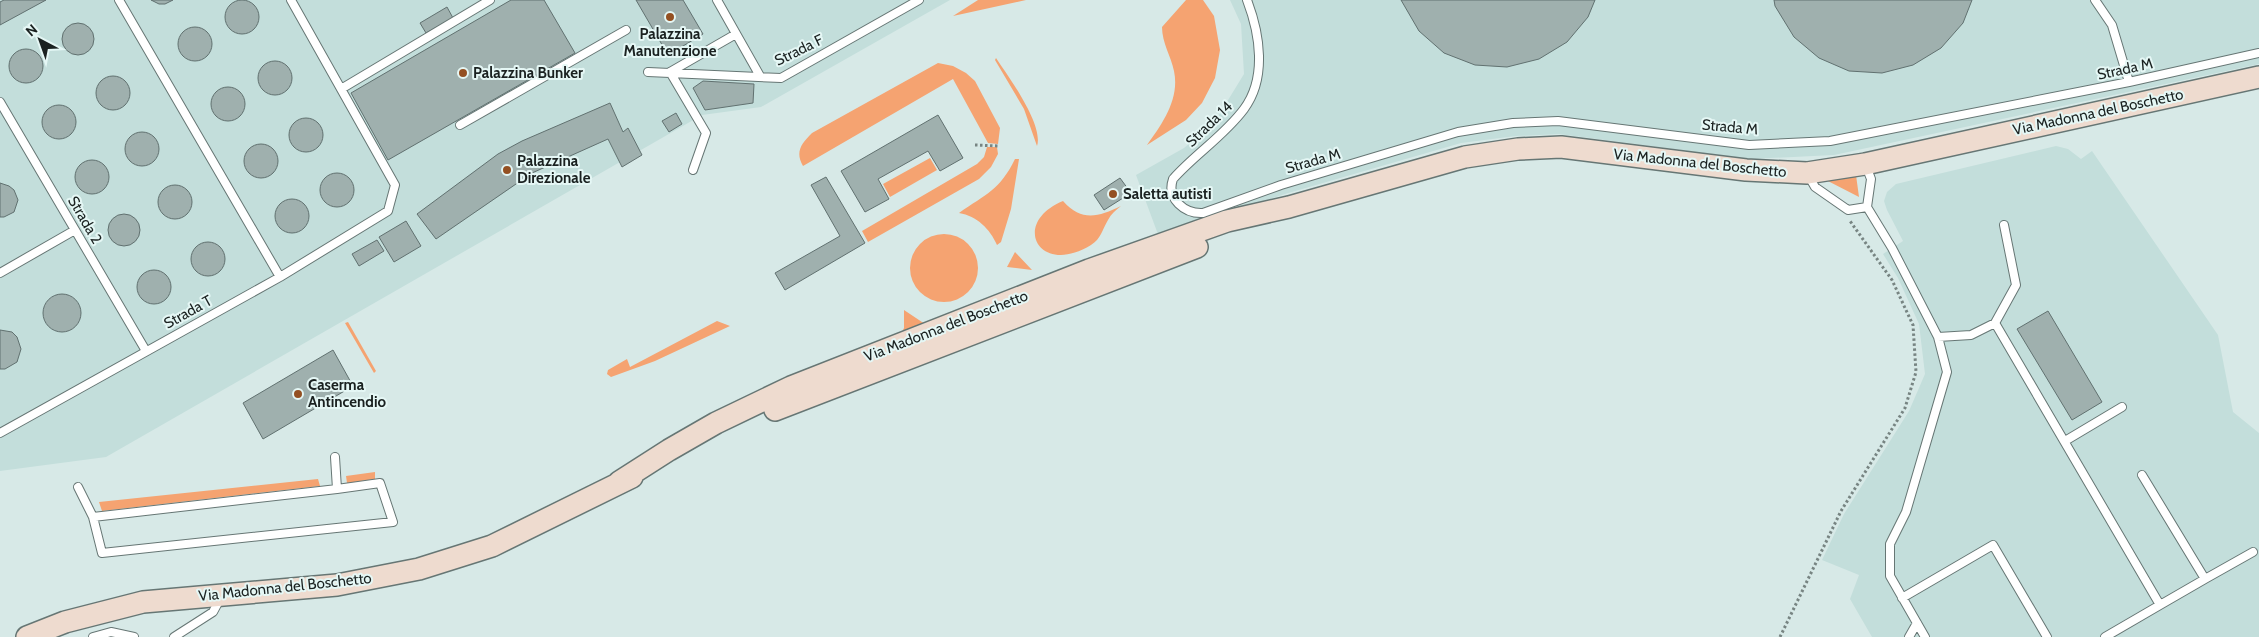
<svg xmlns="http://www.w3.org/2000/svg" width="2259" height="637" viewBox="0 0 2259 637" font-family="Cabin,sans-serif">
	<rect width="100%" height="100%" fill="#d7e9e7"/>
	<!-- built -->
	<path fill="#c3dedb" d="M0,0H950L761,107L702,115L106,457L0,471Z
		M1230,0H2259V64L1834,155L1750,159L1559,134L1516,136L1461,143L1285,194L1159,237L1136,175L1184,148L1214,123L1244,74L1241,24Z
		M2056,146L2068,149L2081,159L2092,151L2218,335L2233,412L2259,433V637H1872L1850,599L1859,575L1822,560L1844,514L1909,411L1925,374L1919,324L1898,278L1883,254L1903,241L1887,210L1884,201L1887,192L1896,184Z"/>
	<!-- green -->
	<path fill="#f5a371" d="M978,0H1026L953,16Z
		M1186,0H1203L1214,16L1220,50L1215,78L1202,103L1186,120L1147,145C1162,124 1180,99 1174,71C1171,56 1162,43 1162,27Z
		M996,58C1008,76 1044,125 1037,146L1024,109L995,60Z
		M938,63L953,66L966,73L975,81L1000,128L998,144L988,143L953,79L803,166C795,152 801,144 812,133Z
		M987,147H997L998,154L991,167L979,179L868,242L862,231L977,164L984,157Z
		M930,158L937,170L890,197L883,184Z
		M1015,159H1019L1011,209L1001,242L997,245C990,229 977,216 959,213C986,194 1000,190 1015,159Z
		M1856,175L1859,197L1824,179Z
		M1063,201C1082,222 1098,217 1121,206C1116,210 1111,214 1108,220C1102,230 1101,239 1091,245C1039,277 1010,223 1063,201Z
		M910 268a34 34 0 1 1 68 0a34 34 0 1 1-68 0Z
		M1015,252L1032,270L1007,267Z
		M904,310L925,324L901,334L904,328Z
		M717,321L730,326L655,361L611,377L607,374L608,370L627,359L630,367Z
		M348,322L376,371L374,373L345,323Z
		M375,472V479L347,483L346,476Z
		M318,479L320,486L102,511L99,502Z"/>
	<!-- building -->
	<path fill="#9fb0ae" stroke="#617170" d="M4,0H46L0,25V2Z
		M151,0H173L165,4H159Z
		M511,0H544L575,53L388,160L351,93Z
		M636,0H683L703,34L668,55Z
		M1595,0L1588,17L1567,42L1539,59L1507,67L1475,65L1444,53L1419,31L1401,0Z
		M1774,0H1972L1963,23L1941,48L1913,65L1882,73L1849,71L1819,58L1794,37L1775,6Z
		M225 17a17 17 0 1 1 34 0a17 17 0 1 1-34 0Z
		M447,7L453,18L426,33L420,23Z
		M62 39a16 16 0 1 1 32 0a16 16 0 1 1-32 0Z
		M178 44a17 17 0 1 1 34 0a17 17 0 1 1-34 0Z
		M9 66a17 17 0 1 1 34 0a17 17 0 1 1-34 0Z
		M258 78a17 17 0 1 1 34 0a17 17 0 1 1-34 0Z
		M96 93a17 17 0 1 1 34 0a17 17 0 1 1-34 0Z
		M703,81L754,84L753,103L705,110L693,88Z
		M211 104a17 17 0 1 1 34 0a17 17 0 1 1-34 0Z
		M610,103L623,132L628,128L642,155L622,167L608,139L532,173L436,239L417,214L498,154L522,141Z
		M42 122a17 17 0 1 1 34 0a17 17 0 1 1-34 0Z
		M676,113L682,124L669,132L662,121Z
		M938,115L963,158L940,171L928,151L878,179L889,199L865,212L841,171Z
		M289 135a17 17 0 1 1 34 0a17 17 0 1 1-34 0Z
		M125 149a17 17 0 1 1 34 0a17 17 0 1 1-34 0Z
		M244 161a17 17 0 1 1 34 0a17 17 0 1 1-34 0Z
		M75 177a17 17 0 1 1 34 0a17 17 0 1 1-34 0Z
		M320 190a17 17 0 1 1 34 0a17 17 0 1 1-34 0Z
		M826,177L865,243L785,290L775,273L840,236L811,185Z
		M1120,178L1131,193L1104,210L1094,195Z
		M0,183L9,186L14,190L18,200L14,212L4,217H0Z
		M158 202a17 17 0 1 1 34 0a17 17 0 1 1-34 0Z
		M275 216a17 17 0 1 1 34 0a17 17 0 1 1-34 0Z
		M108 230a16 16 0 1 1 32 0a16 16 0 1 1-32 0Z
		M406,221L421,246L394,262L379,237Z
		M377,240L384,251L359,266L352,254Z
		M191 259a17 17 0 1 1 34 0a17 17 0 1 1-34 0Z
		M137 287a17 17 0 1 1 34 0a17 17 0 1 1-34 0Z
		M43 313a19 19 0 1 1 38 0a19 19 0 1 1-38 0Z
		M2048,311L2102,402L2072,420L2017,329Z
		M0,330L12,332L17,337L21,349L17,362L5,369H0Z
		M333,350L353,386L263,439L243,403Z"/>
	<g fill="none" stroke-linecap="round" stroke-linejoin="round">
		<defs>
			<path id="service" d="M119,0L280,277
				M717,0L760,76
				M1247,0C1260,34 1267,78 1244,109C1224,136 1195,154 1173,179C1166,199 1185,214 1203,213L1281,185L1458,132L1513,123L1558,121L1749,145L1830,141L2129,82L2259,53
				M2095,0L2112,25L2129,82
				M648,72L781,78L919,0
				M341,89L490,0
				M0,102L146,351
				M460,125L626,30
				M693,170L706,133L670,72L736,34
				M1808,175L1815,187L1848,210L1867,207L1871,179L1866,166
				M1867,207L1892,248L1938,337L1971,335L1995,323L2016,285L2004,225
				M0,273L75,230
				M1995,323L2160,605L2105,637
				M0,433L280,277L388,211L395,185L291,0
				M2065,441L2122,407
				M2142,475L2205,579L2160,605
				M78,487L93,517L102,553L393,522L380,483L337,489L335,457
				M93,517L337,489
				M2205,579L2253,552
				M1902,598L1993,545L2047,637
				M93,637L111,632L134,637
				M174,637L213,612L220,599
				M1909,637L1917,623
				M1925,637L1890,576V544L1906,512L1947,372L1938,337"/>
			<path id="secondary" d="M775,410L1197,247
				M619,482L669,450L716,423L791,387L1089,270L1227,221L1289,207L1465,157L1518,149L1561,147L1746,170L1807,173L1865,164L2259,77
				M27,637L65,622L143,602L337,585L419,569L492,546L632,477"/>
		</defs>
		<!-- service casing -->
		<use href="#service" stroke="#667674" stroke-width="10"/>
		<!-- secondary casing -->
		<use href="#secondary" stroke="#667674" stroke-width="24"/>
		<!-- path -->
		<path stroke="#778482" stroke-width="3" stroke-dasharray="2.5 2.5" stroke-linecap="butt" d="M975,145L999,146
			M1780,637L1841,511L1905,408L1916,372L1913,325L1892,280L1850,221"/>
		<!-- service -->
		<use href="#service" stroke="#fff" stroke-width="8"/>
		<!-- secondary -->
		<use href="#secondary" stroke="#eedbcf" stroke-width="21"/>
	</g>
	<!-- markers -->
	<g fill="#945022" stroke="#e5f7f5" stroke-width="2">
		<circle cx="670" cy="17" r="5"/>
		<circle cx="463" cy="73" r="5"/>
		<circle cx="507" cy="170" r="5"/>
		<circle cx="1113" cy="194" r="5"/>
		<circle cx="298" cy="394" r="5"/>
	</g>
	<g text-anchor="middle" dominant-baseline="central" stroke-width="4" stroke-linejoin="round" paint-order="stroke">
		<!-- poi labels -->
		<g font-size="15" font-weight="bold" fill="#1a2120" stroke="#e5f7f5" text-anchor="start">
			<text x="670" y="34" text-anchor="middle">Palazzina<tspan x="670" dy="17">Manutenzione</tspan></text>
			<text x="473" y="73">Palazzina Bunker</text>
			<text x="517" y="161">Palazzina<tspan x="517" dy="17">Direzionale</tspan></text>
			<text x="1123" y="194">Saletta autisti</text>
			<text x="308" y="385">Caserma<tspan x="308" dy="17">Antincendio</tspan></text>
		</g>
		<!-- street labels -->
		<g font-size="15" fill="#1a2120" stroke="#e5f7f5">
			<text transform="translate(799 50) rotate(-26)">Strada F</text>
			<text transform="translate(2125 69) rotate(-12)">Strada M</text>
			<text transform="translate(2098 112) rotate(-12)">Via Madonna del Boschetto</text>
			<text transform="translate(1209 124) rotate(-44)">Strada 14</text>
			<text transform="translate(1730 127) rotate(5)">Strada M</text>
			<text transform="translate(1313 161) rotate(-16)">Strada M</text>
			<text transform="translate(1700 163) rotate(6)">Via Madonna del Boschetto</text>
			<text transform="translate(85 220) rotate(60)">Strada 2</text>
			<text transform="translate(188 312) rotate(-29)">Strada T</text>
			<text transform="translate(946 326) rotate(-21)">Via Madonna del Boschetto</text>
			<text transform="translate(285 587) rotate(-6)">Via Madonna del Boschetto</text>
		</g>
	</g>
	<!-- north arrow -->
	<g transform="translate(40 40) rotate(319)" stroke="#e5f7f5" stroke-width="4" paint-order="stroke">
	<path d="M0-4L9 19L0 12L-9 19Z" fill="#1a2120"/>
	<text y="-8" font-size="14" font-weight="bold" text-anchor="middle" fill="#1a2120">N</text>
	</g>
</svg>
